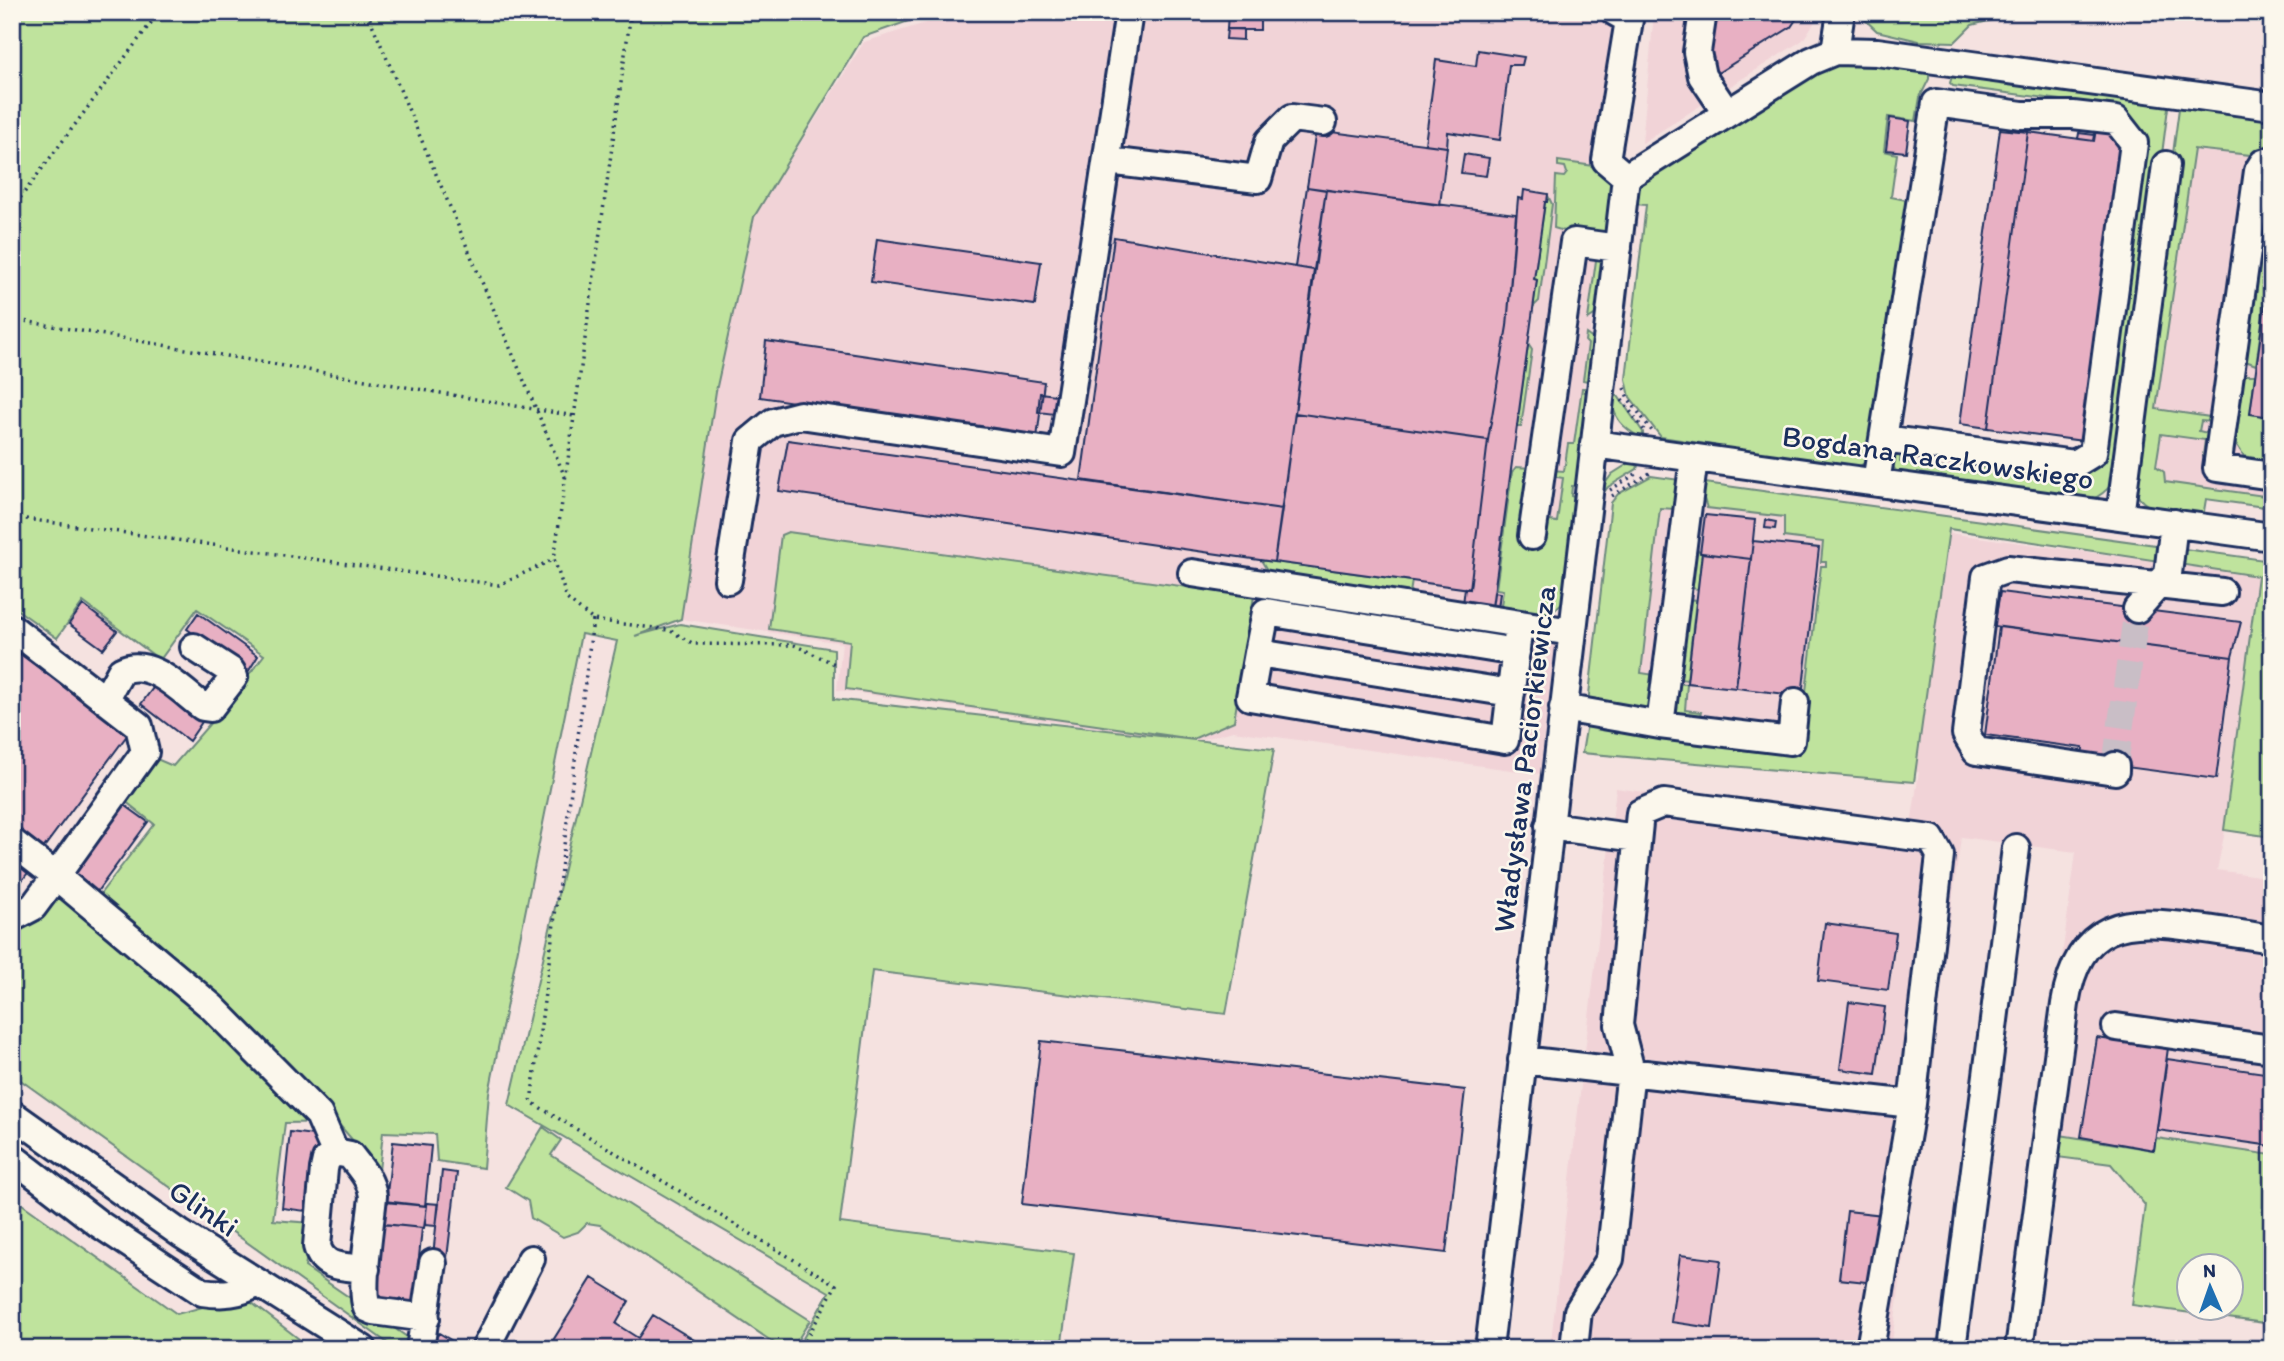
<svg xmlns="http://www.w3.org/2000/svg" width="2284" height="1361" viewBox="0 0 2284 1361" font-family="Itim,sans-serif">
	<rect width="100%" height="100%" fill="#f5e2e0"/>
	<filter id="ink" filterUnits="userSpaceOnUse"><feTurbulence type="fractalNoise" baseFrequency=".0143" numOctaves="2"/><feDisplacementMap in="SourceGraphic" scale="14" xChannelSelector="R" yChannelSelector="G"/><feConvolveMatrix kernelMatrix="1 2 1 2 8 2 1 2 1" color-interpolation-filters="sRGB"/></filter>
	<g filter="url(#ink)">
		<!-- built -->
		<path fill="#f1d3d7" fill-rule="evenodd" d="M961,12H1638L1608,182L1557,607L1534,616L1556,642L1540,774L1233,731L1193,742L837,690L842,643L681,619L685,519L754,217L864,42Z
			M1654,12H1821L1803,40L1642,143Z
			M2272,126V504L2162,489L2143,464L2187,138Z
			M1667,495L2272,577V837L2225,831L2217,870L2272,878V1324L2132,1305L2145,1205L2111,1164L2057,1157L2081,982L2059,979L2076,852L1961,837L1891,1349H1550L1616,788L1910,831L1919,772L1719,746H1621L1648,508ZM2190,1266H2232V1308H2190Z"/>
		<!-- green -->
		<path fill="#bfe39d" stroke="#6d897e" stroke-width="2" fill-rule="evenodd" d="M12,12H934L863,37L754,217L716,391L681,619L635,636L680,624L834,649V699L1274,749L1226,1014L872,971L840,1223L1074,1253L1061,1349H797L829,1292L509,1105L617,641L581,634L489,1093L483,1168L437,1161L435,1134L383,1132L379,1171L337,1122L285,1123L273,1220L312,1223L305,1267L410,1339L407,1349H396L12,1074V931L22,921L42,887L87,911L154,824L120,797L152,757L173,766L220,712L243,678L251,672L264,655L197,609L160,660L83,602L57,638L12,606Z
			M1861,12H2003L1996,19L1972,25L1955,42L1919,41L1877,31L1861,16Z
			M1836,60L1929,70V79L1920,97L1916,121L1888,117L1884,151L1897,154L1891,197L1906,200L1878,404L1867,461L1857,468L1714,450V445L1661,437L1630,397L1626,379L1646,205L1635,204L1638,188L1644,178Z
			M1953,73L2169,100L2123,455C2115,478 2114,489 2091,500L1899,474L1891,465L1892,453L1901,450L1900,462L1980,473L1983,460L2101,458L2143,134L2124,108L1953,86L1950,83Z
			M2180,101L2272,114V150L2249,165L2250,155L2194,149L2156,409L2210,417L2216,377L2213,422L2201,421L2199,431L2211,434L2207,458L2203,456L2205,440L2161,434L2156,466L2164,472L2165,482L2272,497V508L2206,499L2203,517C2182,514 2142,515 2135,489C2132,480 2133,470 2132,461Z
			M1558,161L1594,166L1613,182L1608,235L1567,232L1554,228L1556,176L1564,177L1567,173L1565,167L1558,166Z
			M2272,174V230L2263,227V185Z
			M1548,196L1552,204L1539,301L1533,307L1537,280L1534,279L1545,202H1547Z
			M2261,242H2272V251L2256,365L2243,360Z
			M1597,253L1605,255L1599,312L1588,319Z
			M1586,334L1594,340L1591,382L1583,380L1588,344L1585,341Z
			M1528,344L1532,350L1521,427H1517Z
			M2245,375H2255L2250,414L2272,417V461L2244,456L2233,439L2241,376Z
			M1582,388H1585V392L1590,393L1579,486H1572L1571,496L1577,498L1564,600C1545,624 1528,616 1500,614L1503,590L1496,589L1512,472L1516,467L1531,468L1543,520L1557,522L1563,478L1551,476L1552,470L1564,471L1568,444H1574Z
			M1610,395L1618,396L1643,432V439C1621,427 1614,419 1610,395Z
			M1631,462H1639L1637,469L1608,487L1605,491L1601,489L1612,474Z
			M1651,476L1680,480L1675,509L1660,508L1641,673L1655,675L1652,701L1642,712L1588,703L1611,503L1618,494Z
			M1705,483L2272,561L2270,623H2272V837L2224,830L2258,576L1949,529L1914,782L1582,753L1587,723L1799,750L1821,566H1826V562H1821L1823,542L1784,537V517L1707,508L1703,496Z
			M788,532L1254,596L1234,721L1193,739L846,689L850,641L769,629L781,535Z
			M1694,550L1701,551L1702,553L1698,589L1690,588Z
			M1261,560L1412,581L1409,599L1283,577L1267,570Z
			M1687,599L1696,600L1687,680L1679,679Z
			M1672,683L1687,684L1685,710L1701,712L1699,717C1670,718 1673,708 1672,683Z
			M543,1127L561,1140L551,1155L810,1320L792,1349H783L600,1225L587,1223L578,1232L563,1237L531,1218L528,1201L506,1187Z
			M2060,1135L2154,1150L2156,1138L2272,1155V1324L2132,1305L2145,1205L2111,1164L2057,1157ZM2190,1266H2232V1308H2190Z
			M12,1197L177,1314L243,1296L312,1349H12Z"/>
		<!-- building -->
		<path fill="#e8b0c3" stroke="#1b2f5e" stroke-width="2" d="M1228,12H1260V30L1227,29Z
			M1708,12H1801L1791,27L1716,74L1701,50Z
			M1227,29H1243V40L1226,39Z
			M1478,50L1524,57L1522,65H1509L1500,140L1448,132L1447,147L1425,144L1436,60L1476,66Z
			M1890,118L1910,121L1906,152L1886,150Z
			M2000,129L2028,132L1988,428L1960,424Z
			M2096,129L2120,132L2123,145L2083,441L1988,428L2028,132L2094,141Z
			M1316,130L1447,147L1440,205L1307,187Z
			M2079,133L2095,135L2094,141L2078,139Z
			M1464,154L1489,158L1486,176L1461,173Z
			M1307,187L1326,190L1314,270L1295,267Z
			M1326,190L1516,214L1507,326L1488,440L1295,413Z
			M1524,190L1548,194L1547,202H1545L1534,279L1537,280L1492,608L1463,604L1465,588L1470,589L1488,440L1507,326L1518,198L1523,199Z
			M1114,237L1314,270L1282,509L1081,480Z
			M877,239L1041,262L1035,305L871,282Z
			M2272,251V417L2250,414Z
			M766,341L1044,382L1037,438L760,397Z
			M1040,393L1056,395L1054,414L1038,412Z
			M1295,413L1488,440L1470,589L1274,562Z
			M788,440L1282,509L1274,562L779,491Z
			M1705,515L1755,520L1751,559L1700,553Z
			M1766,520L1776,522L1775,529L1765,528Z
			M1753,541L1819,548L1802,696L1736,688Z
			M1702,553L1751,559L1736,688L1687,683Z
			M1494,592L1500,593L1498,608L1492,607Z
			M2000,592L2137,609L2241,622L2232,657L1994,626Z
			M83,605L117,631L103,649L69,624Z
			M198,613L258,656L248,672L187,629Z
			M1999,627L2232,657L2216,779L2081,761L2083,748L1985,735Z
			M12,648L128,734L42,850L12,828Z
			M156,684L204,719L189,741L141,704Z
			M119,801L148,822L96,893L68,872Z
			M12,854L31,869L12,893Z
			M1825,923L1896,933L1888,990L1818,981Z
			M1849,1002L1885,1007L1876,1074L1840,1069Z
			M2097,1038L2168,1048L2154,1150L2081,1137Z
			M1041,1041L1465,1090L1446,1253L1022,1204Z
			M2167,1059L2272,1074V1146L2157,1130Z
			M290,1132L321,1136L313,1212L282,1208Z
			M393,1142L431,1146L425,1206L386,1202Z
			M442,1171L457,1173L447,1258L433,1256Z
			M384,1201L427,1206L424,1228L382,1224Z
			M427,1203L439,1204L436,1226L425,1225Z
			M1847,1211L1883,1215L1875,1283L1839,1279Z
			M384,1224L422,1228L414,1306L375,1302Z
			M1680,1255L1721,1260L1712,1328L1671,1322Z
			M592,1278L629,1301L616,1324L638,1338L653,1315L694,1340L690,1349H563L552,1342Z
			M439,1333L464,1348L463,1349H429Z"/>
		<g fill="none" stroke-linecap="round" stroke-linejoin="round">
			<!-- minor-tunnel -->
			<path stroke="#c9bec6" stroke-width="26" stroke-dasharray="26 13" stroke-linecap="butt" d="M2115,766L2137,609"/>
			<defs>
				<path id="minor" d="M1615,12L1629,20L1606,160L1626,177
					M1703,12L1697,52L1702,76L1727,113
					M1835,51L1841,12
					M2272,160L2263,163L2258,171L2217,468L2272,476
					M1108,161L1258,179L1269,141L1292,118L1323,122
					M1626,177L1811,61L1835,51L1877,52L2272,106
					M1594,444L2272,537
					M1876,482L1883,439L2075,464L2093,453L2134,143L2116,120L2073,115H2022L1936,103L1883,439
					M2120,516L2166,165
					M1532,536L1574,242L1618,248
					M1192,573L1572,632
					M728,580L750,441L773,422L800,415L1062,453L1129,12
					M2137,609L2168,574L2174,523
					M12,628L139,726L145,752L56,876L12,842
					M1258,653L1266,612L1516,652
					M1511,693L1258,653L1250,697L1505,740L1519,624
					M105,700L121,671C150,656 181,691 203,707L210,708L234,677L231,671L194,647
					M1563,708L1660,725L1791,741L1795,702
					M1660,725L1694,458
					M2115,766V771L1976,751L1966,734L1986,577L2008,569L2222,592
					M1549,826L1637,838
					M12,918L33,907L56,876L212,1007L319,1115L335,1152
					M2116,1027L2272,1049
					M1522,1060L1912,1104L1870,1349
					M12,1114L181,1234L363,1349
					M12,1157L99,1224L202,1292C224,1295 238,1294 258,1283
					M366,1269C346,1266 323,1270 317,1246L324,1169L326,1160L335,1152L350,1155C360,1168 371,1179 373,1196C371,1221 359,1287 367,1308L374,1311L426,1318
					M420,1349L433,1263
					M485,1349L531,1259
					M1489,1349L1626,177
					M1574,1349L1578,1311L1610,1259L1631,1071L1619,1025L1640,813L1664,803L1931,839L1940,855L1912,1104
					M1952,1349L2016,848
					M2019,1349L2065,1004C2078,921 2125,917 2197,928C2222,931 2247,935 2272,939"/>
			</defs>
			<!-- minor casing -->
			<use href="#minor" stroke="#1b2f5e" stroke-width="32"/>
			<!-- path -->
			<path stroke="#1b2f5e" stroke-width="3.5" stroke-dasharray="2 5" stroke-linecap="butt" d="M367,12L565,477
				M631,12L554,559L567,599L593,620L669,630L694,644L794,645L837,665
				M12,209L159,12
				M12,319L574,416
				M1624,388L1628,398L1652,431
				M1622,400L1644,430
				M1610,490L1639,472
				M1612,496L1650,473
				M12,517L499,585L554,559
				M593,620L531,1102L836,1285L801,1349
				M513,1344L521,1349"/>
			<!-- minor -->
			<use href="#minor" stroke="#fbf7ec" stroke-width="26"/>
		</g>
	</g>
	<g text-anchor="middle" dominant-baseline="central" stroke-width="5" stroke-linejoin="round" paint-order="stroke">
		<!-- street labels -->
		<g font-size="30" fill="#1b2f5e" stroke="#fbf7ec">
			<text transform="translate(1938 457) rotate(8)">Bogdana Raczkowskiego</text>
			<text transform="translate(1524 759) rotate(-83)">Władysława Paciorkiewicza</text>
			<text transform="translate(204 1208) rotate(34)">Glinki</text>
		</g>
	</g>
	<!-- margin -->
	<rect width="2284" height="1361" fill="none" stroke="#fbf7ec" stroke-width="42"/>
	<rect x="21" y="21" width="2242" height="1319" fill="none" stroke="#1b2f5e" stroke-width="2.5" filter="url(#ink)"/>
	<!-- north arrow -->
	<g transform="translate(2210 1287) rotate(358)"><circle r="33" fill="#fbf7ec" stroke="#a1a7b3" stroke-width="2"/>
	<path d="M0-5L12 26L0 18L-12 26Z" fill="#1f6fb2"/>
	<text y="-10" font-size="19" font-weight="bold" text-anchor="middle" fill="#1b2f5e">N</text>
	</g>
</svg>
